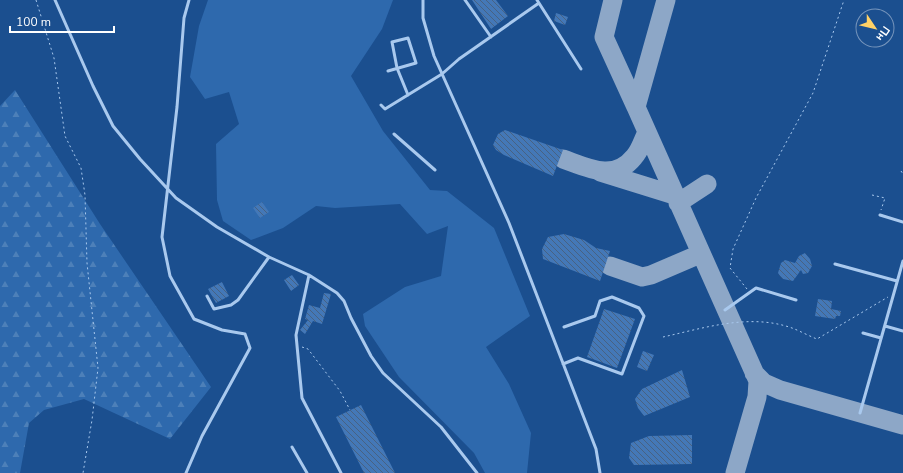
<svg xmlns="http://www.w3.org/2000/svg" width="903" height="473" viewBox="0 0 903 473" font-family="'Nunito Sans',sans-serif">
	<defs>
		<pattern id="forest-firs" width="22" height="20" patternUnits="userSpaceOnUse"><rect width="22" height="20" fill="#2e69ad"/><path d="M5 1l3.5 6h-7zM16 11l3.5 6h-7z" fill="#4d80b9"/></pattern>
		<pattern id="building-back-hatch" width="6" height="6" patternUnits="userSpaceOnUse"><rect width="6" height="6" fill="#4478b7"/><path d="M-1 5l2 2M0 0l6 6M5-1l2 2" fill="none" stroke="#486282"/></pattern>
	</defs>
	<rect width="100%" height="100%" fill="#1b4f8f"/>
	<!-- green -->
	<path fill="#2e69ad" d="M208,0H393L382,29L351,76L383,131L430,190L447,191L494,228L530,316L486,347L509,384L531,433L527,473H485L474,453L399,377L365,326L363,314L405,287L441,276L448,226L427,234L400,204L335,208L316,206L283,228L251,240L223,221L217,200L216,144L239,124L229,92L205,99L190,77L199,26Z"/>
	<!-- forest -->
	<path fill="url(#forest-firs)" d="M15,90L100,224L211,387L170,439L84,399L44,410L29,423L20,473H0V106Z"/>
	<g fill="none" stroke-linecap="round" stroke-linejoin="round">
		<!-- taxiway -->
		<path stroke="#8da7c7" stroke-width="19" d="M613,0L604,37L636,107
			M666,0L636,107L758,381L757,397L735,473
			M563,159C588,168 614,182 634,157C640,151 643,140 647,132
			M600,172L674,195
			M678,203L707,184
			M610,266L642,277L651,275L700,254
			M754,373L764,383L780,390L903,425"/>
	</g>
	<!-- building -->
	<path fill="url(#building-back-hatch)" d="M472,0H496L508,16L491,29Z
		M556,13L568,17L565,25L554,21Z
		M505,130L563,150L553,176L504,155L496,150L493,145L498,134Z
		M262,202L269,212L260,218L253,208Z
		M564,234L584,240L596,248L610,251L600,281L543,259L542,249L548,237Z
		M805,253L810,259L812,266L808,273L803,274L801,270L793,281L783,279L780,276L778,273L781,263L785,260L795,263L799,256Z
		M292,275L299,285L291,291L284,280Z
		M222,282L229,296L216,303L208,289Z
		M324,293L331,294L322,324L313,321L305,334L300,330L308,320L305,319L309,305L320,308Z
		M818,299L832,301L831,309L841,311L840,316H836L835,319L815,316Z
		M604,309L635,319L617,368L587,357Z
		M643,351L654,355L647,371L637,367Z
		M682,370L690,397L644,416L638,408L635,399L642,389Z
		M361,405L395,473H364L336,417Z
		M692,435V464L634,465L629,458L631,443L649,436Z"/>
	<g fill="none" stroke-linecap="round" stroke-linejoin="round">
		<!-- path -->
		<path stroke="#a9c9ee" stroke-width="1" stroke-dasharray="2 3" stroke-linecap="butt" d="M36,0L54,58L65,136L81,168L85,195L87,263L98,368L92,420L83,473
			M901,171L903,174
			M872,195L885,198L881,210
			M747,289L730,268L733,249L756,198L813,93L844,0
			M663,337C704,328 750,313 792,328C800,331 809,336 817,339L888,297
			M302,347L308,349L340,391L350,410"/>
		<!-- service -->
		<path stroke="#a9c9ee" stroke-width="3" d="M55,0L93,86L113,126L140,159L176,198L217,227L269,257L309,275L337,293L344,301L351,318L371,356L383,373L441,427L477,473
			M423,0V18L434,56L509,223L596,449L600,473
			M465,0L491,37
			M537,0L581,69
			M388,71L416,63L408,38L392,42L397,68L408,95
			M381,105L385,109L442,74L459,59L539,3
			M394,134L435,170
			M880,215L903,222
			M835,264L897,281
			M309,275L296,335L302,398L341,473
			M207,296L214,309L231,305L238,300L269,257
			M725,310L756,288L796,300
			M885,326L903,331
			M863,333L881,338
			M563,364L578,358L622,374L644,316L639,308L612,297L600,301L595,316L564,327
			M860,413L903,261
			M292,447L307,473
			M186,473L202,436L250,348L245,334L222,330L194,319L170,276L162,237L177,107L184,18L189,0"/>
	</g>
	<!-- north arrow -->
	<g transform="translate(875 28) rotate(125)"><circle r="19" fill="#1b4f8f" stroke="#7695bc"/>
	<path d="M0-3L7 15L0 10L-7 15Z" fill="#ffd166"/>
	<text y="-6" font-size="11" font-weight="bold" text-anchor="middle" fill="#ffffff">Пн</text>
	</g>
	<!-- scale -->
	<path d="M10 26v6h104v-6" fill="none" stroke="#ffffff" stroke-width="2"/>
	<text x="16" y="26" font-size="12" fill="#ffffff" stroke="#1b4f8f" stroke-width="3" paint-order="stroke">100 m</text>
</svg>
